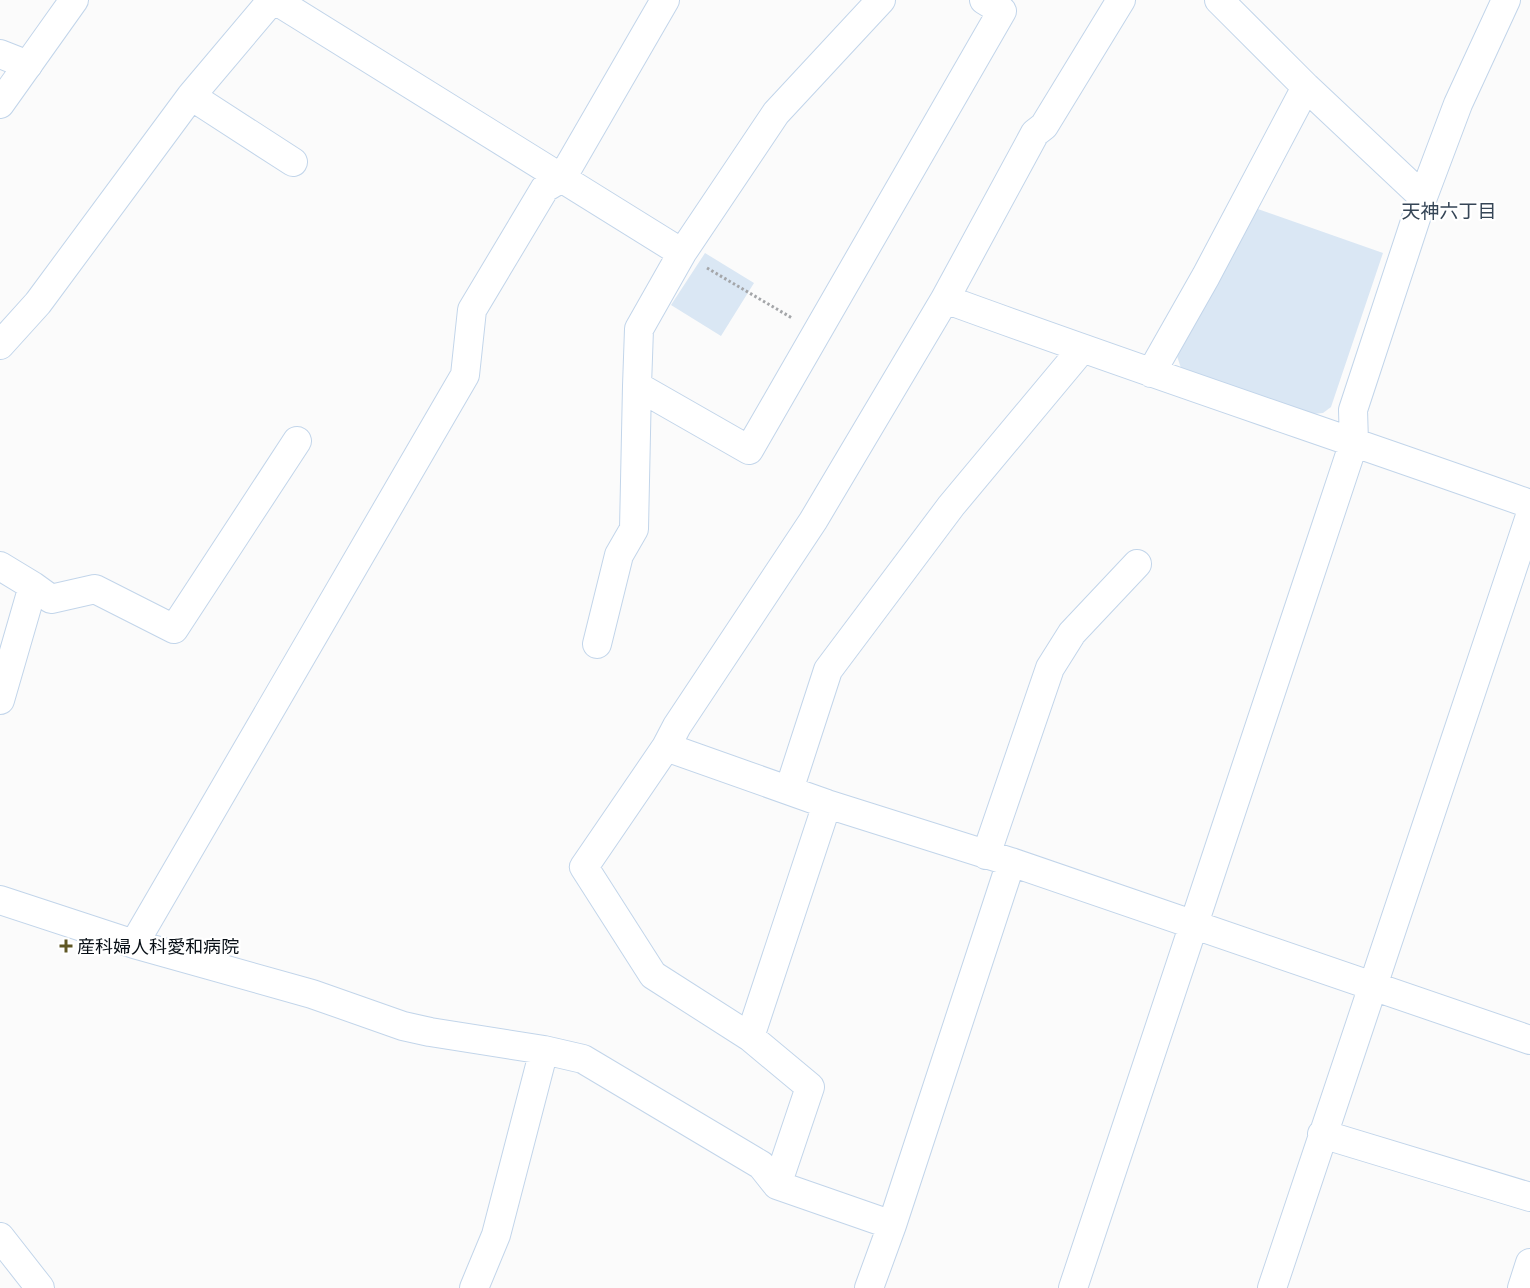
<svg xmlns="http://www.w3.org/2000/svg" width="1530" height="1288" viewBox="0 0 1530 1288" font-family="'PT Sans Narrow','Noto Sans JP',sans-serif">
	<rect width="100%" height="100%" fill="#fbfbfb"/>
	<!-- green -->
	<path fill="#dae7f4" d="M1255,208L1383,253L1331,407L1323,413L1313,414L1181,368L1176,353Z
		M705,253L754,283L721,336L671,305Z"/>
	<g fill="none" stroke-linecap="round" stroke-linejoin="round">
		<defs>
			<path id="minor" d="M275,0L682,253
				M881,0L776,113L682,253L639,329L637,386L749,450L1002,11L984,0
				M1219,0L1306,87L1423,197
				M0,54L28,65
				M191,96L293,162
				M945,299L1035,133L1044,126L1121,0
				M0,345L38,303L191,96L272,0
				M1151,373L1206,276L1306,87
				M1530,504C1335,435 1139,370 945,299L813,521L677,726L666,747L827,804L1011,862L1530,1040
				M0,566L33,586L0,700
				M33,586L51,599L95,589L174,629L297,441
				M597,644L619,555L634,529L637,386
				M666,747L584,867L653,975L750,1037
				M789,790L828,670L951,506L1082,349
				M986,855L1050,668L1072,633L1137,564
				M0,900L134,944L312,994L403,1026L430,1032L544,1050L583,1059L761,1165L777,1185L892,1225
				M134,944L465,375L472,310L545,188L562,178L665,0
				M1322,1134L1530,1197
				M777,1185L810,1087L750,1037L827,804
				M0,1237L40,1288
				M474,1288L496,1235L544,1050
				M869,1288L892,1225L1011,862
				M1073,1288L1354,442L1353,410L1423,197L1458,104L1506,0
				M1272,1288L1530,516"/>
			<path id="tertiary" d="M1522,1288L1530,1263"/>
			<path id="trunk" d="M0,104L74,0"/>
		</defs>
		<!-- minor casing -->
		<use href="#minor" stroke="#c2d5ea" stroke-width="30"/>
		<!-- tertiary casing -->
		<use href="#tertiary" stroke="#c2d5ea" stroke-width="30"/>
		<!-- trunk casing -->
		<use href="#trunk" stroke="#c2d5ea" stroke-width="30"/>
		<!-- path -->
		<path stroke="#a4a6a9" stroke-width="3" stroke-dasharray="2.5 2.5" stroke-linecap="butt" d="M707,268L792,318"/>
		<!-- minor -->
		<use href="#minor" stroke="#fff" stroke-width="28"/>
		<!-- tertiary -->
		<use href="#tertiary" stroke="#fff" stroke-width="28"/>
		<!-- trunk -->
		<use href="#trunk" stroke="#fff" stroke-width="28"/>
	</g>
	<!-- markers -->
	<path fill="#5f5724" stroke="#fff" stroke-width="2" d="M63.5 938.5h5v5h5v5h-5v5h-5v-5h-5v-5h5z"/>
	<g text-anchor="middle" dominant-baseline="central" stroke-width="4.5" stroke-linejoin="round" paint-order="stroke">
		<!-- poi labels -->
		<g font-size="18" fill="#080f16" stroke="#fff" text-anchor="start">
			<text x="77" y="946">産科婦人科愛和病院</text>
		</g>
		<!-- neighbourhood labels -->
		<g font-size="19" fill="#354556" stroke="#fff">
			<text x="1449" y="211">天神六丁目</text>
		</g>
	</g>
</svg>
